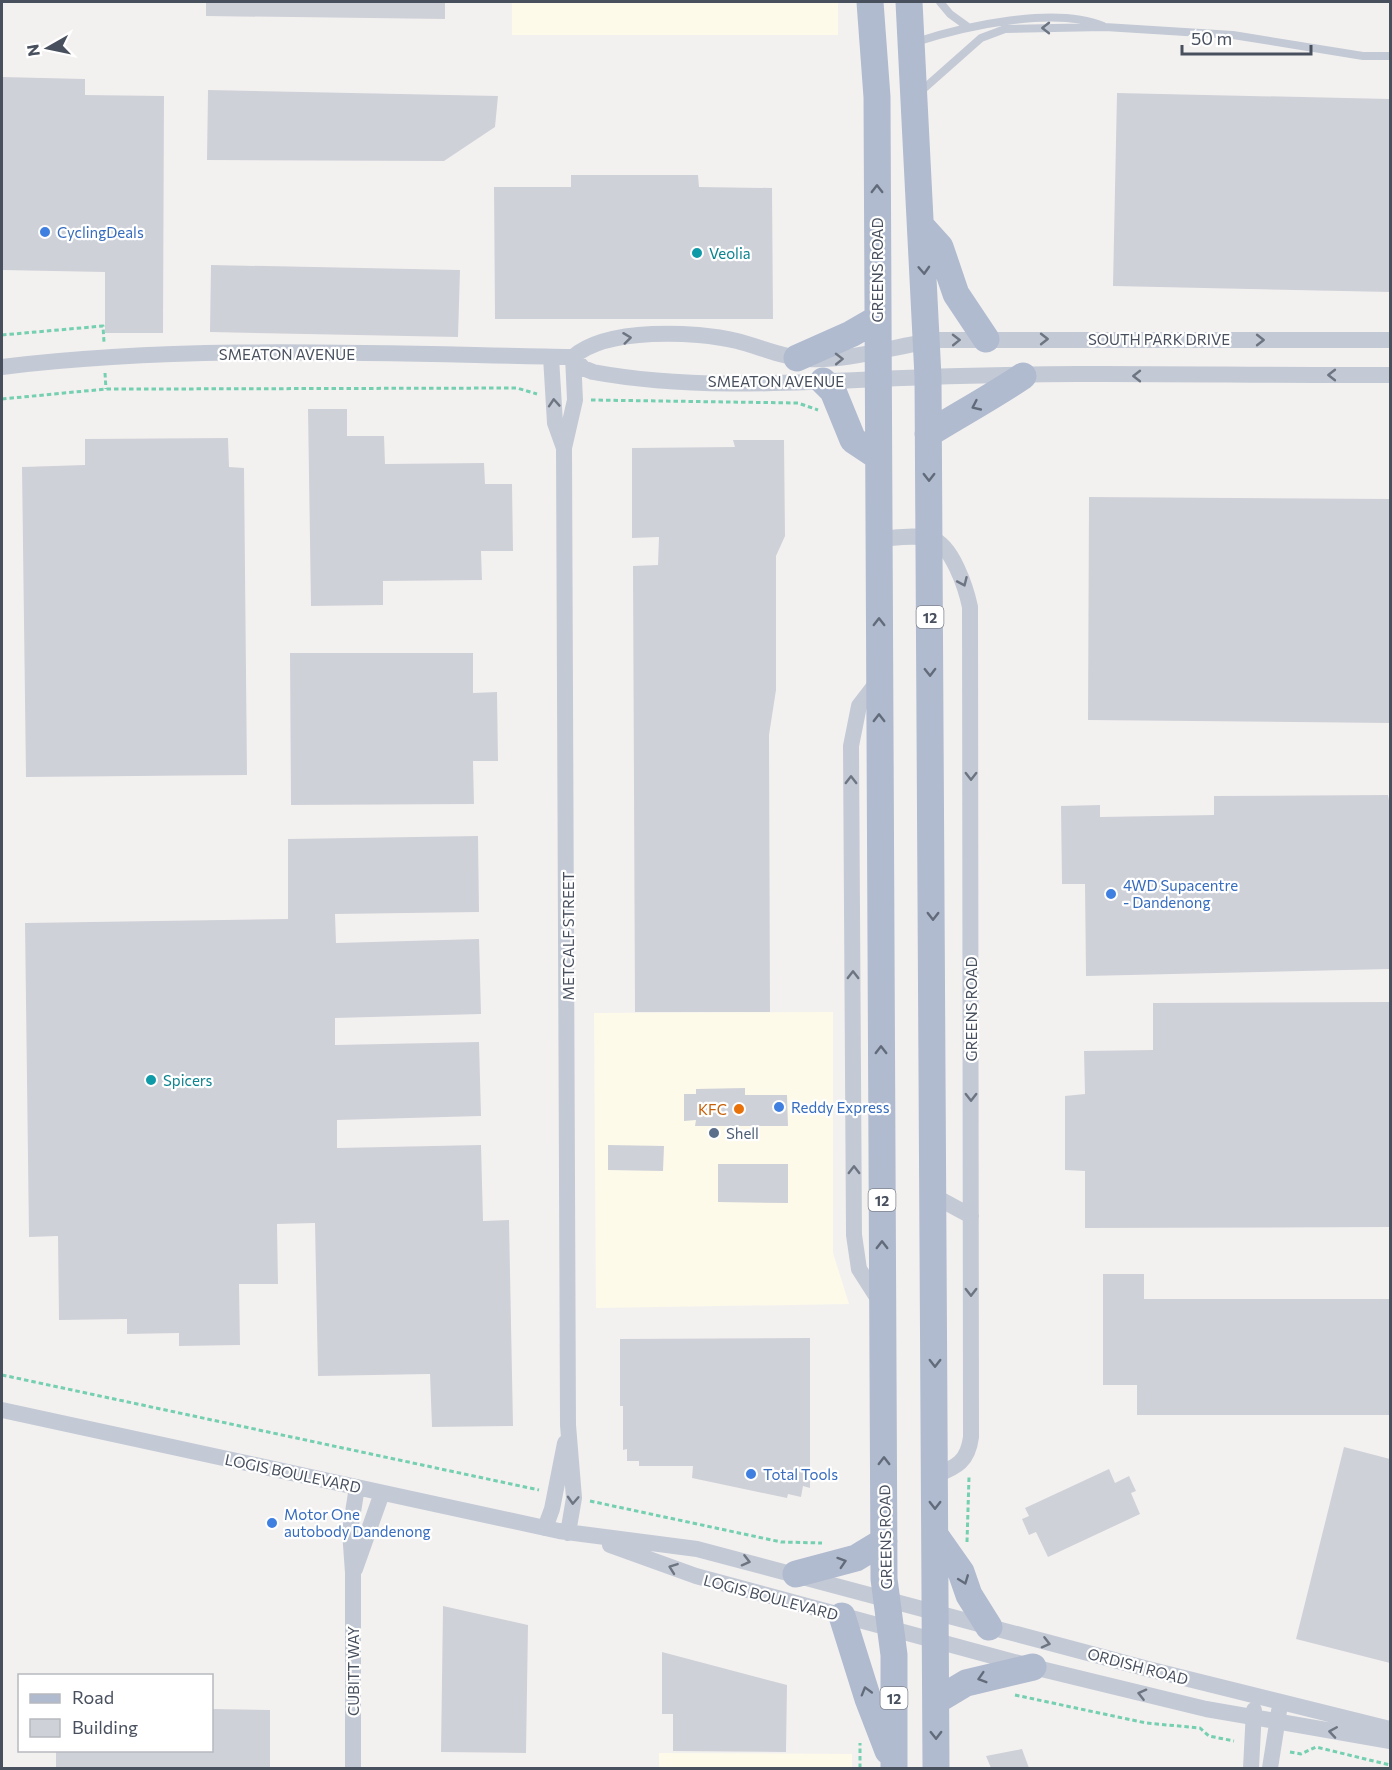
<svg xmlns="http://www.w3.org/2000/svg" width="1392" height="1770" viewBox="0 0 1392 1770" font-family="Commissioner,sans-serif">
	<rect width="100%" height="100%" fill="#f3f1f0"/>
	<!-- commercial -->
	<path fill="#fdfaea" d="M512,2H838V35H512Z
		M833,1012V1253L849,1304L596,1308L594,1013Z
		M659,1753L852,1754V1768H659Z"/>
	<!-- building -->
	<path fill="#cfd1d8" d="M206,2H445V19L206,16Z
		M2,77L85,79V95L164,96L163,333H105V272L2,270Z
		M208,90L498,96L495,127L444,161L207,160Z
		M1117,93L1390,99V292L1113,286Z
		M571,175H698L699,187L772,188L773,319H495L494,187H571Z
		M211,265L460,270L458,337L210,332Z
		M308,409H347V436H384L385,464L484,463L485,484H512L513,551H481L482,580L383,581V605L311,606Z
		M228,438L229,467L244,468L247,775L26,777L22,467L85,465V439Z
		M733,440H784L785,536L776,556V690L769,735L770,1012H635L633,566L658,565L659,537L632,538V448L735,447Z
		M1089,497L1390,499V723L1088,720Z
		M290,653H473V693L497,692L498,761H473L474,804L291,805Z
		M1388,795L1390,806V969L1086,976L1085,884H1062L1061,806L1100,805V817L1214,815V796Z
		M478,836L479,912L335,914L336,943L479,939L481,1014L335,1018V1045L479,1042L481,1116L337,1120V1148L481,1145L483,1221L509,1220L513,1426L432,1427L430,1374L318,1376L315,1223L277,1224L278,1284H239L240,1345L179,1346V1333L127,1334V1319L59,1320L58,1236L29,1237L25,923L288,919V839Z
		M1390,1002V1227L1085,1228V1171L1065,1170V1096L1085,1094L1084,1051L1153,1050V1003Z
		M745,1088V1095H787L788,1126H695L696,1120L684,1121V1094H696V1089Z
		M608,1145L664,1146L663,1171L608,1170Z
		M718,1164H788V1203L718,1202Z
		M1103,1274H1144V1299H1390V1415H1137V1385H1103Z
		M810,1338V1488L803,1486L801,1497L788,1494L787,1498L692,1478L693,1466H639V1461H627V1449L623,1450V1406H620V1339Z
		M1344,1447L1390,1459V1663L1296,1639Z
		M1109,1469L1115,1483L1129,1476L1136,1491L1131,1493L1140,1514L1048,1557L1036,1532L1029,1535L1022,1519L1029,1516L1025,1508Z
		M443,1606L528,1625L526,1753L441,1752Z
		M662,1652L787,1685L786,1752L673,1751V1714H662Z
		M212,1709L270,1710V1768H56V1750H212Z
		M1022,1749L1029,1768H991L986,1756Z"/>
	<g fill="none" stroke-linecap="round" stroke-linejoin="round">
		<!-- path -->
		<path stroke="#75cfb1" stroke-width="3" stroke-dasharray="4.5 3" stroke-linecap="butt" d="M2,335L103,326L104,342
			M105,373L106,389
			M2,399L106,389H150L517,388L537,394
			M591,400L798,403L818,410
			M2,1375L539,1490
			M590,1501L781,1542L822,1543
			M967,1542L969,1477
			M1015,1695L1146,1723L1200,1728L1209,1736L1234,1741
			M1290,1752L1301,1754L1316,1747L1390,1765
			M860,1768V1743"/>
		<!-- lane -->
		<path stroke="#c4cad5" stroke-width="8" d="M940,2L950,14L968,27
			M916,42C965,26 1055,6 1103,26
			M920,92L981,38L1005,29L1105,27L1233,35L1363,56H1390"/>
		<!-- street -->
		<path stroke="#c4cad5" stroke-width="16" d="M551,357L555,423L564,448L568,1425L574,1498L568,1533
			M573,357L583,368L593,372C701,392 818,381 928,377C1082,371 1236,376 1390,375
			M2,367C188,344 385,354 573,357C607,327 695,331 737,341C761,347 784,358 808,359C854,361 895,345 940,340H1390
			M564,448L575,400L573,357
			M879,539C895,538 917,534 932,539C952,545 966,588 970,607L971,1437C968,1461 957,1467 936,1475
			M879,680L859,706L851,746L854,1235L859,1269L882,1305
			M934,1196L971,1216
			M2,1410L559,1531L697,1549L1148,1669L1390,1729
			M545,1528L552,1509L565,1443
			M610,1545L696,1576L1033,1667L1206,1709L1390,1741
			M355,1569L382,1493
			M353,1768V1573L350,1531L357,1487
			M1251,1768L1254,1710
			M1270,1768L1279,1711"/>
		<!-- primary -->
		<path stroke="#b0bbcf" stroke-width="27" d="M870,2L877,97L884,1579L894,1655V1768
			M909,2L928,377L936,1768
			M922,227L940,247L956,294L986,339
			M797,358L851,334L877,319
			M823,381L833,391L853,440L877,456
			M928,434C960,414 992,397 1023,376
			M935,1535L961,1572L969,1595L989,1627
			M796,1574L856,1558L884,1541
			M842,1616L868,1699L888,1751
			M936,1701L966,1683L1033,1667"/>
	</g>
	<!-- one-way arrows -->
	<defs><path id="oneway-chevron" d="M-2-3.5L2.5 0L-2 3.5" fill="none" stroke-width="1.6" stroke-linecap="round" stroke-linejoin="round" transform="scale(1.5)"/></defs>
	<g stroke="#6d7582">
		<use href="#oneway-chevron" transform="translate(1046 28) rotate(180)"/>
		<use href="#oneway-chevron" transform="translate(627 338) rotate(-7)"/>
		<use href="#oneway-chevron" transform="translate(1044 339)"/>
		<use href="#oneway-chevron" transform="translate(956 340) rotate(-1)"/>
		<use href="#oneway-chevron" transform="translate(1260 340)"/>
		<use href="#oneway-chevron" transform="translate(839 359) rotate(-1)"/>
		<use href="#oneway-chevron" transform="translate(1332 375) rotate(180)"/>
		<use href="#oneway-chevron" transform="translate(1137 376) rotate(180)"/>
		<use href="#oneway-chevron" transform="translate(554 403) rotate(-94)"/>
		<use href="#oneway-chevron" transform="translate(963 582) rotate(66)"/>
		<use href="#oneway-chevron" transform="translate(971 776) rotate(90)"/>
		<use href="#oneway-chevron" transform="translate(851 780) rotate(-90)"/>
		<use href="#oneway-chevron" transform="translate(853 975) rotate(-90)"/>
		<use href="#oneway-chevron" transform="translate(971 1097) rotate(90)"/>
		<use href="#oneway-chevron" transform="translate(854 1170) rotate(-90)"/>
		<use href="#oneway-chevron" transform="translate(971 1292) rotate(90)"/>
		<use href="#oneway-chevron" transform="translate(573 1500) rotate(93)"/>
		<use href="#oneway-chevron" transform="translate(746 1561) rotate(14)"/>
		<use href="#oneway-chevron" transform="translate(673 1568) rotate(-160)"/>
		<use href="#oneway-chevron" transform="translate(1046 1643) rotate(14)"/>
		<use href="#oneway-chevron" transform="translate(1142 1694) rotate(-166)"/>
		<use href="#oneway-chevron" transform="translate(1333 1732) rotate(-171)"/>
	</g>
	<g stroke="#626b7a">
		<use href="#oneway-chevron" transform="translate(877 189) rotate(-90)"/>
		<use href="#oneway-chevron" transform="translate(924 270) rotate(87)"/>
		<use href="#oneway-chevron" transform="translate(976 406) rotate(155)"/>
		<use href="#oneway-chevron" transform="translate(929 477) rotate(90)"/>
		<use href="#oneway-chevron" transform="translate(879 622) rotate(-90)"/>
		<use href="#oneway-chevron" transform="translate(930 672) rotate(89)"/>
		<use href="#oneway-chevron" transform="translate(879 718) rotate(-90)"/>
		<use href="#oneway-chevron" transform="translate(933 916) rotate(90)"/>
		<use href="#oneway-chevron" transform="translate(881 1050) rotate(-90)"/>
		<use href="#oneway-chevron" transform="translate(882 1245) rotate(-90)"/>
		<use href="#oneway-chevron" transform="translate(935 1363) rotate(90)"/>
		<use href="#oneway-chevron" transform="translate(884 1461) rotate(-90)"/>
		<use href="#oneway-chevron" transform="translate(935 1505) rotate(90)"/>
		<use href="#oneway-chevron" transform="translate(842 1562) rotate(-18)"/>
		<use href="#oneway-chevron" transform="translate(964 1580) rotate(69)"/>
		<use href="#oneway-chevron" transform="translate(982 1678) rotate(163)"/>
		<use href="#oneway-chevron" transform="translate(866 1691) rotate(-106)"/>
		<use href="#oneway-chevron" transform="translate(936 1735) rotate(89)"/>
	</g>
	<!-- markers -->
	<g fill="#3f7fe0" stroke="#fff" stroke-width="2">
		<circle cx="45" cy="232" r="6"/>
		<circle cx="1111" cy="894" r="6"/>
		<circle cx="779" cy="1107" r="6"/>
		<circle cx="751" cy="1474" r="6"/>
		<circle cx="272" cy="1523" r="6"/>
	</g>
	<g fill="#0f9aa8" stroke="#fff" stroke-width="2">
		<circle cx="697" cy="253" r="6"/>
		<circle cx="151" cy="1080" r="6"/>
	</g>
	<circle fill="#e8710a" stroke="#fff" stroke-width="2" cx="739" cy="1109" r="6"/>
	<circle fill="#5c6f8a" stroke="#fff" stroke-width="2" cx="714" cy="1133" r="6"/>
	<g text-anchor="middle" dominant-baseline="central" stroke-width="4.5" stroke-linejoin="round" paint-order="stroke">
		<!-- shield labels -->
		<g fill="#fff" stroke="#7f848e" stroke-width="1.5">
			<rect x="916.5" y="606" width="27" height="22" rx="4.5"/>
			<rect x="868.5" y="1189" width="27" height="22" rx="4.5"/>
			<rect x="880.5" y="1687" width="27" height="22" rx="4.5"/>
		</g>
		<g font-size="14" font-weight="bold" fill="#48505e">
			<text x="930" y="617">12</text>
			<text x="882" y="1200">12</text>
			<text x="894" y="1698">12</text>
		</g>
		<!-- shop labels -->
		<g font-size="15" fill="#366cbe" stroke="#fff" text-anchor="start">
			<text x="57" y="232">CyclingDeals</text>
			<text x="1123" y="885">4WD Supacentre<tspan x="1123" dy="17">- Dandenong</tspan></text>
			<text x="791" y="1107">Reddy Express</text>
			<text x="763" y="1474">Total Tools</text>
			<text x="284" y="1514">Motor One<tspan x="284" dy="17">autobody Dandenong</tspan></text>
		</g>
		<!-- culture labels -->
		<g font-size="15" fill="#0d838f" stroke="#fff" text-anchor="start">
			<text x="709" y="253">Veolia</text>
			<text x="163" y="1080">Spicers</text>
		</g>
		<!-- street labels -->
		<g font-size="15" fill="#48505e" stroke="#fff">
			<text transform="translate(877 270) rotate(-90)">GREENS ROAD</text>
			<text x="1159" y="339">SOUTH PARK DRIVE</text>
			<text x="287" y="354">SMEATON AVENUE</text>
			<text x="776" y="381">SMEATON AVENUE</text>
			<text transform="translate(568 936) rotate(-90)">METCALF STREET</text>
			<text transform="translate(971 1009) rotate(-90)">GREENS ROAD</text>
			<text transform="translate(293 1473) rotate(12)">LOGIS BOULEVARD</text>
			<text transform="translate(885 1537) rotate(-91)">GREENS ROAD</text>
			<text transform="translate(771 1597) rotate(15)">LOGIS BOULEVARD</text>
			<text transform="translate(1138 1666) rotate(15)">ORDISH ROAD</text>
			<text transform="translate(353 1671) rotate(-90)">CUBITT WAY</text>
		</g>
		<!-- food labels -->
		<g font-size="15" fill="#c56008" stroke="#fff" text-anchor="end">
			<text x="727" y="1109">KFC</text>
		</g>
		<!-- service labels -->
		<g font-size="15" fill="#4e5e75" stroke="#fff" text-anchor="start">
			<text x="726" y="1133">Shell</text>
		</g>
	</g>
	<!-- border -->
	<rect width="1392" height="1770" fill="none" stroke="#48505e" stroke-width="6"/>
	<!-- legend -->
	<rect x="18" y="1674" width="195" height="78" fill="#ffffff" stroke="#b6b9bf" stroke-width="1.5"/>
	<rect x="30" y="1694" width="30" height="9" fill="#b0bbcf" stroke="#b6b9bf" stroke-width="1.5"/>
	<text x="72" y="1704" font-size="18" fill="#48505e">Road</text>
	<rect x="30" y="1719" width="30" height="18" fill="#cfd1d8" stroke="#b6b9bf" stroke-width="1.5"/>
	<text x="72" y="1734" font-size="18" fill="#48505e">Building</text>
	<!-- north arrow -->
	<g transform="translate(48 48) rotate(261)" stroke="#ffffff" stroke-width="4.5" paint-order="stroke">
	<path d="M0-4.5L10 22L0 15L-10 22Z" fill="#48505e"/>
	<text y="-9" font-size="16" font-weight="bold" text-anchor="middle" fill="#48505e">N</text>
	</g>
	<!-- scale -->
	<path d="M1182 45v9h129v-9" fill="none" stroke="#48505e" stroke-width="3"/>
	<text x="1191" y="45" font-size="18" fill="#48505e" stroke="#ffffff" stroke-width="4.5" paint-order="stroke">50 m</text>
</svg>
